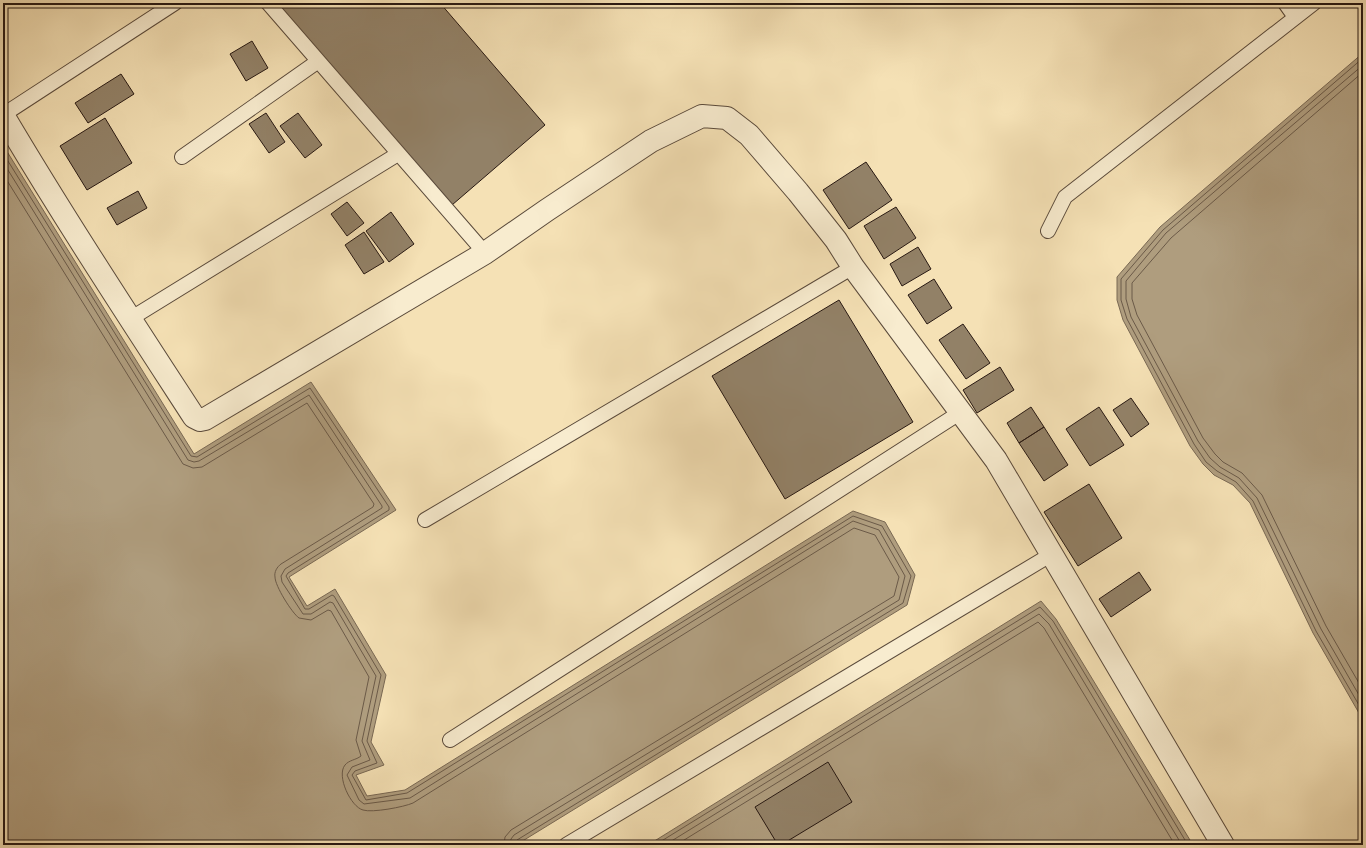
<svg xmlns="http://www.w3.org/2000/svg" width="1366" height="848" viewBox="0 0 1366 848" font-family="'IM FELL DW Pica',serif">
	<rect width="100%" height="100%" fill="#f5e1b5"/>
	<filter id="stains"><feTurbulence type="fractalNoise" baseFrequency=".005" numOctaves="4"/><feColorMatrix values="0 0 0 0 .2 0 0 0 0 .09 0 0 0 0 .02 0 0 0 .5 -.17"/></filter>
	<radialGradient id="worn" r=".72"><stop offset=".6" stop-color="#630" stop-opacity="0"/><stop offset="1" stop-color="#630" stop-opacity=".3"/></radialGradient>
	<!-- water -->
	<path fill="#af9d7e" stroke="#796853" d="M1363,53V720L1313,633L1250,503L1233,485L1214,475L1203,464L1190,446L1123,320L1117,300V277L1160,227Z
		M3,145L194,454L311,382L396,510L289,577L307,606L335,589L386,675L371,742L384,765L356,775L367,796L405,790L853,511L885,522L915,575L907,605L516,845H3Z
		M1041,601L1056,619L1193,845H648Z"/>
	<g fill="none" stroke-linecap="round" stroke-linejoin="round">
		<!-- shore -->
		<path stroke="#6b5a48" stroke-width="1" d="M1363,58L1163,230L1121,279V300L1127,319L1194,444L1206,462L1217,471L1236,482L1253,501L1316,631L1363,712
			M1363,65L1166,233L1126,281V299L1131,317L1198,441L1210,458L1220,467L1239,478L1257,498L1321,629L1363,702
			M1363,72L1171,238L1132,283V299L1137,315L1203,438L1215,454L1223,462L1242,473L1262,495L1326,626L1363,690
			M3,153L191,456L197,457L310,388L389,507V510L288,573L286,576L305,609H309L332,595L334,596L381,675L367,741L377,763L355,771L352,775L366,800L407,793L853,516L882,526L911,576L903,603L517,840L515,845
			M3,162L188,460L194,462L199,461L309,395L382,506V508L285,569L281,576L282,582L303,614H311L330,602L333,603L376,676L362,741L370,760L352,767L347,775L359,800L364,804L410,798L853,521L879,530L905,576L899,600L514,835L511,839L510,845
			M3,174L183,464L193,468L202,467L307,403L374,504L373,507L281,564C277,567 274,572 275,577C275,586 292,613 299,618L311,620L328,610L331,611L369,677L356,740L361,756C356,760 349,760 345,765C336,776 351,807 363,810C372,813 404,807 413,803L854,528L875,535L899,577L894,596L511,830L505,837L504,845
			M655,845L1040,607L1053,621L1188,845
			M665,845L1039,614L1049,624L1182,845
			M676,845L1038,622L1044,628L1175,845"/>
	</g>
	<!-- building -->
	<path fill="#928167" stroke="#271812" d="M277,3H440L545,125L452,205Z
		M252,41L268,68L246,81L230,54Z
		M121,74L134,94L88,123L75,103Z
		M266,113L285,142L269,153L249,124Z
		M298,113L322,145L305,158L280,126Z
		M105,118L132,163L87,190L60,146Z
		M866,162L892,200L849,229L823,190Z
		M138,191L147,208L117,225L107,208Z
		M347,202L364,223L347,236L331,214Z
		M896,207L916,238L884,259L864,226Z
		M391,212L414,244L389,262L366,231Z
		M364,232L384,262L364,274L345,245Z
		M918,247L931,269L902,286L890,264Z
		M934,279L952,308L927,324L908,295Z
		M839,300L913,422L785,499L712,376Z
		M963,324L990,363L966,379L939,340Z
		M1000,367L1014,390L977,413L963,390Z
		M1131,398L1149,424L1131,437L1113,410Z
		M1031,407L1044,427L1019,443L1007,423Z
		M1099,407L1124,445L1090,466L1066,429Z
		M1044,427L1068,465L1044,481L1019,443Z
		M1089,484L1122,538L1078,566L1044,512Z
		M1139,572L1151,590L1111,617L1099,599Z
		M828,762L852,802L781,845H778L755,807Z"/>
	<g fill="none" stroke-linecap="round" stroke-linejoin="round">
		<defs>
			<path id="service" d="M268,3L485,253
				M1285,3L1295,17
				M3,115L175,3
				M182,157L317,62
				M1048,231L1065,197L1314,3
				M130,319L398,154
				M425,520L853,267
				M450,740L961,412
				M566,845L1052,554"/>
			<path id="minor" d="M3,115C64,218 129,317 194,417L200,420L205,419L485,253L547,210L651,141L702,116L727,118L749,135L798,192L836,240L853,267L996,460L1223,845"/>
		</defs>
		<!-- service casing -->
		<use href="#service" stroke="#5a4a3b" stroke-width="16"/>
		<!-- minor casing -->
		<use href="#minor" stroke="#5a4a3b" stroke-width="24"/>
		<!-- service -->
		<use href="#service" stroke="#f8eccf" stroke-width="14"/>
		<!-- minor -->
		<use href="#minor" stroke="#f8eccf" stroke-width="22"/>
	</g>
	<!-- margin -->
	<rect width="1366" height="848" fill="none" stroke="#f5e1b5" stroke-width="16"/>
	<rect x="4" y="4" width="1358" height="840" fill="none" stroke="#271812" stroke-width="2"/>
	<rect x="8" y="8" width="1350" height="832" fill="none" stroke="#271812"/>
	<rect width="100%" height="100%" filter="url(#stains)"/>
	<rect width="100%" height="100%" fill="url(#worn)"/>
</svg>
